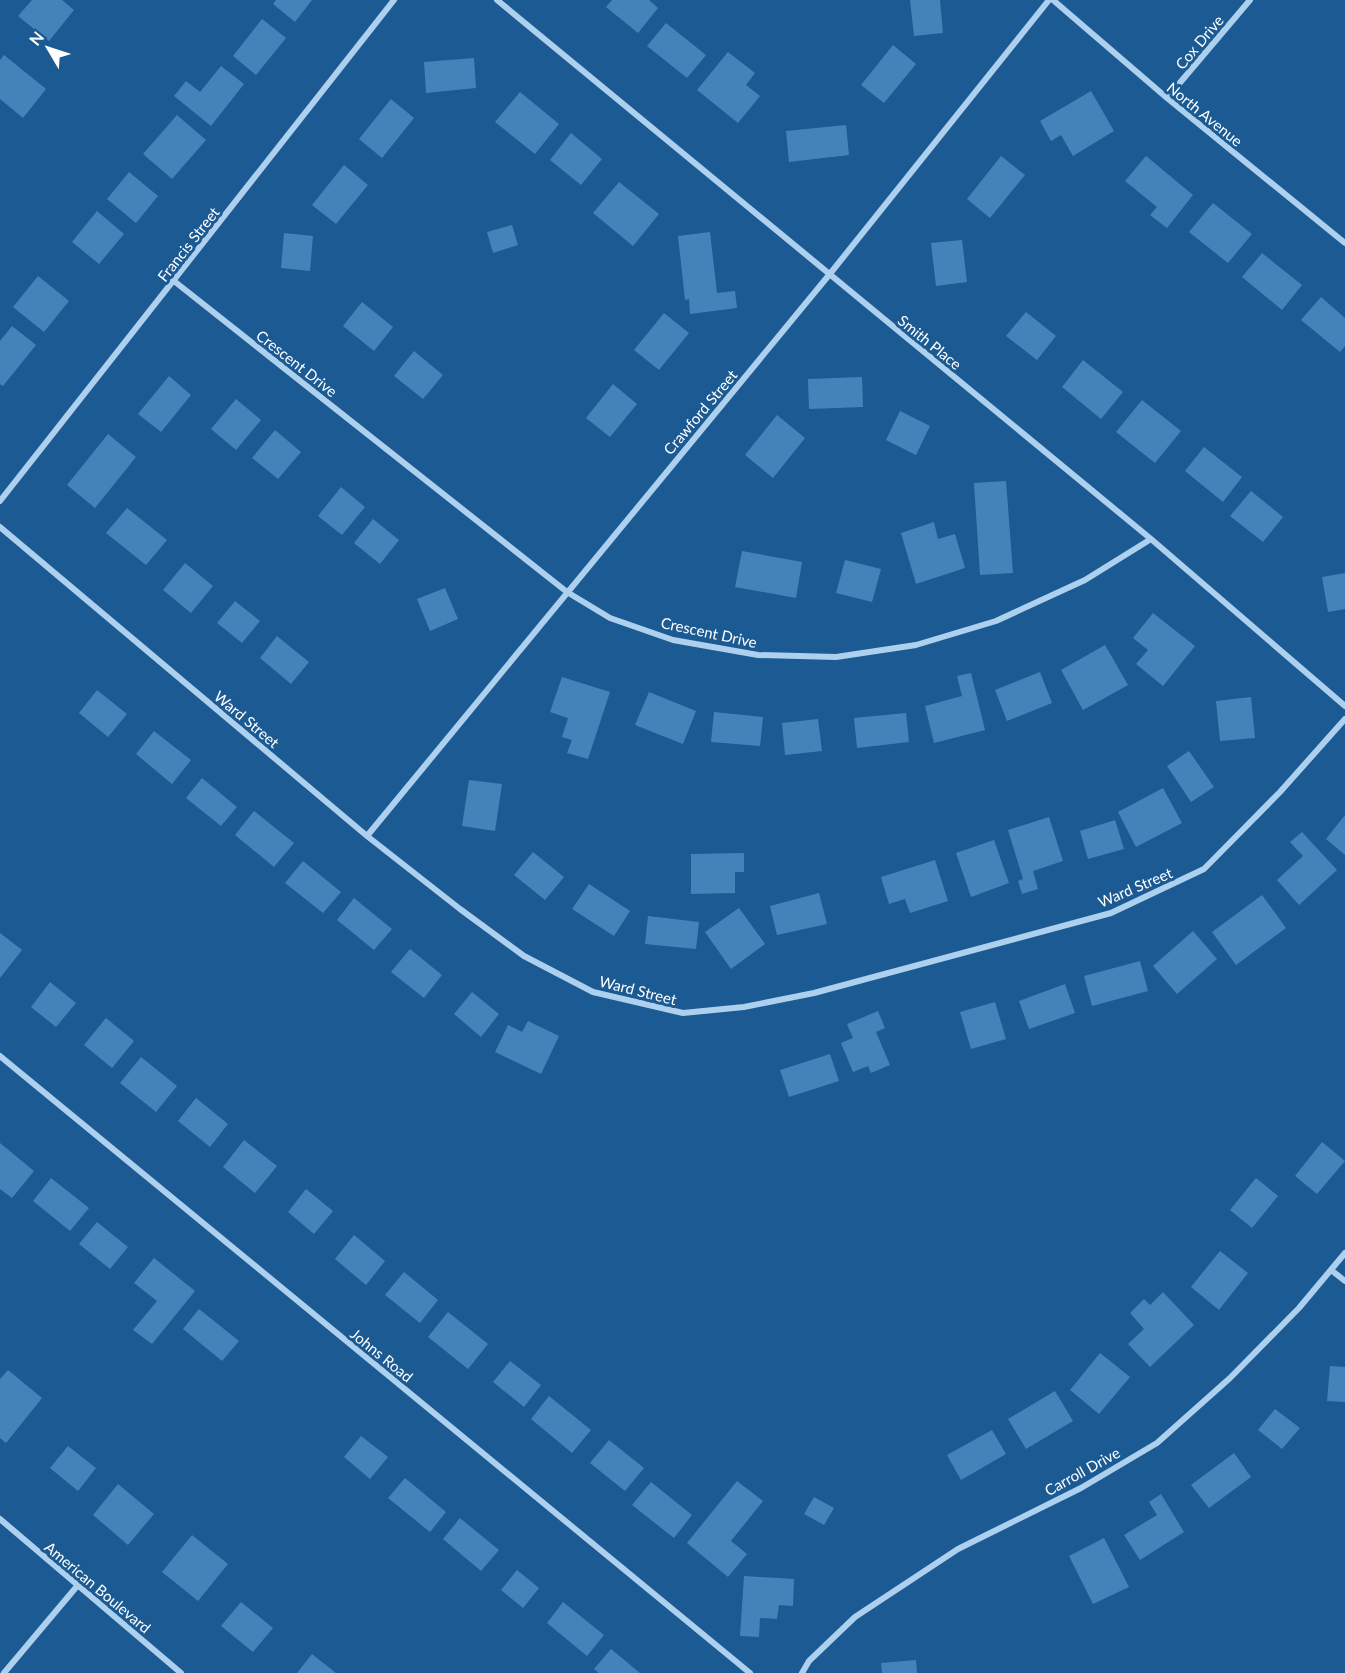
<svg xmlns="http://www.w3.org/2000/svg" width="1345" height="1673" viewBox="0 0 1345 1673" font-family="Lato,sans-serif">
	<rect width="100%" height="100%" fill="#1b5a93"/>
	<!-- building -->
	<path fill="#4483ba" d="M32,0H62L74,10L49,41L18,16Z
		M276,0H312L295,22L273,4Z
		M612,0H649L658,8L638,33L606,7Z
		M910,0H940L943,33L914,36Z
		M262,19L286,38L256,75L233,56Z
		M666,23L706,55L687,78L647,46Z
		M893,45L916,64L884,103L861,85Z
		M728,52L755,73L746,85L760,96L738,123L697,90Z
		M4,55L46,89L23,118L0,99V60Z
		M474,58L476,88L426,93L424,62Z
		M221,66L244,84L211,126L174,96L186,81L200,92Z
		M1091,91L1114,131L1073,156L1061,135L1051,141L1040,121Z
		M520,92L559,124L535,154L495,122Z
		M391,99L414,118L382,158L359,139Z
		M177,115L206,140L172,179L143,154Z
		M846,125L849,155L789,162L786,131Z
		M571,133L602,159L581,185L550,160Z
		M1001,156L1025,175L990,218L967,199Z
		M1146,156L1193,195L1167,228L1150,215L1157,207L1125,181Z
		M344,165L368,185L336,224L312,205Z
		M129,172L158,196L136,223L107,199Z
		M619,182L659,214L633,246L593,213Z
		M1213,203L1252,234L1228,263L1189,232Z
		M97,211L124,234L99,264L72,242Z
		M512,225L518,245L493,253L487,232Z
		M710,232L717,293L735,291L737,308L690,314L689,299L685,300L678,236Z
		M284,233L313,236L310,271L281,268Z
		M962,240L967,282L936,286L931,243Z
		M1262,253L1302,285L1282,310L1242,277Z
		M38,276L69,301L44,332L13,307Z
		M1321,297L1345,318V346L1340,352L1301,320Z
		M362,302L393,327L374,351L343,326Z
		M1026,312L1056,336L1037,360L1006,336Z
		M664,313L689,333L659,370L634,350Z
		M12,326L36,345L3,386L0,384V341Z
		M414,351L443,375L423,399L394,376Z
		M1083,360L1123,392L1101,419L1062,387Z
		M169,376L191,395L161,432L138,414Z
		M862,377L863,407L809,409L808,379Z
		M613,384L637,404L610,437L586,418Z
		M236,399L261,420L236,450L211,429Z
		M1142,400L1181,431L1155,463L1116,432Z
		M900,411L930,426L916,455L886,440Z
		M777,415L805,438L773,478L745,455Z
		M275,430L301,452L278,479L252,458Z
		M108,434L136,457L95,508L67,485Z
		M1204,447L1242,477L1223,502L1185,471Z
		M1006,481L1013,573L980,575L974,483Z
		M341,487L365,507L342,535L318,516Z
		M1251,491L1283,517L1263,542L1230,516Z
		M127,508L167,540L146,565L106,533Z
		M373,519L399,540L380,564L354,543Z
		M934,522L938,539L955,534L965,568L916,584L901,533Z
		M742,551L802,562L796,598L735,587Z
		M845,560L881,569L872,602L836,593Z
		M185,563L213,586L191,613L163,590Z
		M1345,573V609L1328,612L1322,577Z
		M445,588L458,619L430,631L417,599Z
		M235,601L260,621L242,643L217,623Z
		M1153,613L1195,646L1163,686L1136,664L1148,650L1133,638Z
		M277,636L309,662L291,684L260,658Z
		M1105,645L1128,685L1083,710L1061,670Z
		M1040,672L1052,703L1007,721L995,690Z
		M971,673L985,730L934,743L925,706L962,696L957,676Z
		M562,677L610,692L588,759L567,753L572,740L562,737L568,718L550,712Z
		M97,690L127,714L108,737L79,713Z
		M649,692L696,711L683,744L635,725Z
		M1251,697L1255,738L1220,741L1216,701Z
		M714,712L763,717L760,746L711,742Z
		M906,713L909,742L857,748L854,718Z
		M818,719L822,751L785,755L782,723Z
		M154,731L191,760L172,784L136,754Z
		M1189,751L1214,787L1191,802L1167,766Z
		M202,778L237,807L221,826L186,798Z
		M469,780L502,784L495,831L462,826Z
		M1163,788L1182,823L1136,847L1118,812Z
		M254,811L294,843L274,867L235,835Z
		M1345,815V855L1326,839Z
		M1049,817L1063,861L1033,871L1038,889L1022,894L1018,881L1023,879L1008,830Z
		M1115,820L1124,849L1088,859L1080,831Z
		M1302,832L1337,870L1299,905L1277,880L1303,856L1290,842Z
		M994,840L1009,883L971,897L956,853Z
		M533,852L564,877L545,900L514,875Z
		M744,853V872H735V893L691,894V854Z
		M935,860L948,901L910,913L905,899L889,904L881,877Z
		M303,861L341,892L323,913L285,883Z
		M589,884L630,911L614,936L572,909Z
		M819,893L827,924L777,935L770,906Z
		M1262,895L1286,928L1236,965L1212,932Z
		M354,898L392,929L374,950L337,920Z
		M739,908L765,944L731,969L705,932Z
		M648,916L699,922L696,949L645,944Z
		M1193,931L1217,959L1177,994L1153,966Z
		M0,933L22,950L0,978Z
		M410,949L442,975L424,998L391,972Z
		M1140,961L1148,991L1092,1006L1084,976Z
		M50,982L76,1003L56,1027L31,1007Z
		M1065,984L1075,1013L1029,1029L1019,1001Z
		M472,992L499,1014L481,1037L454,1014Z
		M995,1002L1006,1039L971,1049L960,1012Z
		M878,1011L885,1028L876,1032L890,1065L871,1073L868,1066L853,1072L841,1043L853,1038L847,1024Z
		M106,1018L134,1041L112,1068L84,1045Z
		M528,1021L559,1036L541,1074L495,1052L508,1025L522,1032Z
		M830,1054L839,1081L789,1097L780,1070Z
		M141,1057L177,1086L156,1112L120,1083Z
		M196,1098L228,1124L210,1147L178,1121Z
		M244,1140L277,1166L255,1193L223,1167Z
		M1322,1142L1345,1161L1317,1194L1295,1176Z
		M0,1143L34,1171L12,1198L0,1189Z
		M51,1178L89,1208L70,1231L33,1201Z
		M1256,1178L1278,1196L1252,1228L1230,1210Z
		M306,1189L333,1211L314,1234L288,1212Z
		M97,1222L128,1247L110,1269L79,1244Z
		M354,1235L385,1261L366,1285L335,1259Z
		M1220,1251L1248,1273L1219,1310L1191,1287Z
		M154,1258L195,1291L152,1344L133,1330L157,1301L134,1283Z
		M404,1272L438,1300L420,1323L385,1295Z
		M1163,1292L1194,1325L1150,1367L1128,1344L1144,1329L1130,1313L1144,1299L1150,1305Z
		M199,1309L239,1341L222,1361L183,1329Z
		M448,1312L488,1344L468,1369L428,1337Z
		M1100,1353L1130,1377L1099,1414L1070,1390Z
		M510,1361L541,1385L524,1407L493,1382Z
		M1330,1366L1345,1367V1402L1327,1401Z
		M8,1370L42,1398L6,1443L0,1438V1379Z
		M1055,1391L1073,1421L1026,1449L1008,1419Z
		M549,1396L591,1430L572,1453L531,1419Z
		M1275,1409L1300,1428L1282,1449L1258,1430Z
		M992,1430L1006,1454L961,1480L947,1455Z
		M361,1436L388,1457L370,1479L344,1457Z
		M609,1440L644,1468L625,1491L590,1463Z
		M68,1446L96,1468L78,1491L50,1468Z
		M1234,1453L1251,1477L1209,1508L1191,1485Z
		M405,1478L446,1512L430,1532L388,1498Z
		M737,1481L763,1501L731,1541L747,1554L728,1577L687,1543Z
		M651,1482L692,1515L674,1538L632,1505Z
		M118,1484L154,1514L128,1545L93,1515Z
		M1161,1494L1184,1532L1140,1560L1124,1535L1157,1515L1149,1502Z
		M814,1497L834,1508L824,1525L804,1514Z
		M460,1518L499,1550L481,1571L443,1539Z
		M192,1535L228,1564L198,1601L162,1572Z
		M1104,1538L1129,1587L1093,1604L1069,1556Z
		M517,1570L539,1588L523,1608L501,1590Z
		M744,1576L794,1579L793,1606L779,1605L777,1619L760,1618L759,1637L740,1636Z
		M241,1602L273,1628L253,1652L221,1626Z
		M563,1602L604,1635L587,1656L547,1623Z
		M611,1649L640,1673H599L594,1669Z
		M312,1654L336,1673H297Z
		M916,1660L917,1673H882L881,1663Z"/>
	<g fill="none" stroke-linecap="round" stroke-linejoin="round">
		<!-- street -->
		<path stroke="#add0ef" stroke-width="6" d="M497,0L1151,539L1345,706
			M1053,0L1167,98L1345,243
			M1167,98L1250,0
			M174,281L567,592L610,618L673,640L758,655L836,657L916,645L996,621L1085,580L1151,539
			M0,501L394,0
			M0,527L367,836L460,909L524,956L593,992L683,1013L744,1007L814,993L1111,913L1204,869L1280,792L1345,719
			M367,836L829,275L1049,0
			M0,1056L750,1673
			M1331,1270L1345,1281
			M0,1519L181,1673
			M4,1673L78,1585
			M802,1673L809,1661L855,1617L958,1549L1081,1488L1157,1443L1230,1378L1299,1308L1345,1253"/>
	</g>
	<g text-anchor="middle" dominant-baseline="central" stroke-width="6" stroke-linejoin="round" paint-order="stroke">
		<!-- street labels -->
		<g font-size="15" fill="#fff" stroke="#1b5a93">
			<text transform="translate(1199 42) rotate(-50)">Cox Drive</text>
			<text transform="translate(1205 114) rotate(39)">North Avenue</text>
			<text transform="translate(188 244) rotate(-52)">Francis Street</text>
			<text transform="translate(930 342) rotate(39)">Smith Place</text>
			<text transform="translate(297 363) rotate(38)">Crescent Drive</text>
			<text transform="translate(700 412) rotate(-50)">Crawford Street</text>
			<text transform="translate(709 632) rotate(12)">Crescent Drive</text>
			<text transform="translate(247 719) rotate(40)">Ward Street</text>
			<text transform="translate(1135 887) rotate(-23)">Ward Street</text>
			<text transform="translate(638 990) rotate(14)">Ward Street</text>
			<text transform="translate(382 1355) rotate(39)">Johns Road</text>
			<text transform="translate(1082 1471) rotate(-29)">Carroll Drive</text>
			<text transform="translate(98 1587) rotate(40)">American Boulevard</text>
		</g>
	</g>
	<!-- north arrow -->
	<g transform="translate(48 48) rotate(309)" stroke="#1b5a93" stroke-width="4.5" paint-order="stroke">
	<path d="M0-4.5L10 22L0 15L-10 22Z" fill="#ffffff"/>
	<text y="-9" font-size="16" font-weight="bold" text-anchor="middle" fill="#ffffff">N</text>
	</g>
</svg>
